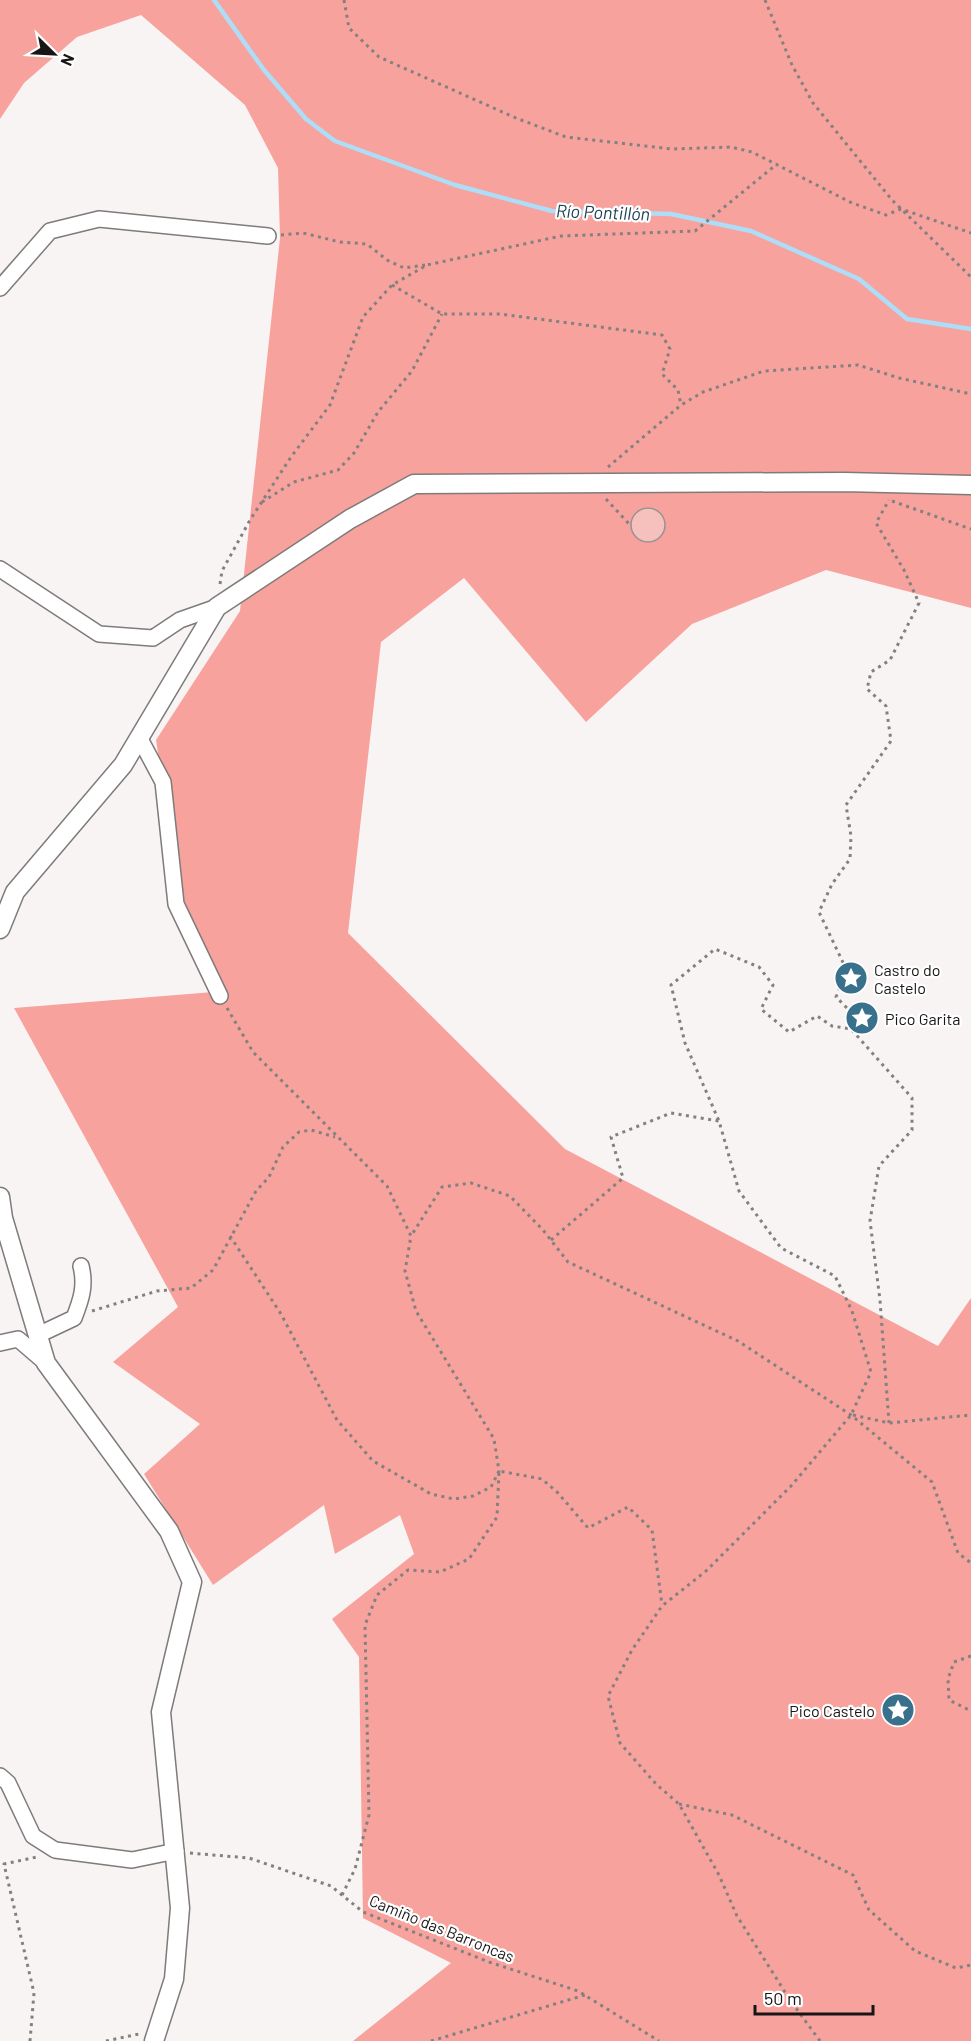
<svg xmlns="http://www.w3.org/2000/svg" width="971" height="2041" viewBox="0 0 971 2041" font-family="Barlow,sans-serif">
	<rect width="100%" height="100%" fill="#f9f4f4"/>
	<!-- forest -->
	<path fill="#f8a29d" d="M0,0H971V608L826,570L692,624L586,722L464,578L381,642L348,933L565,1149L938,1346L971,1298V2041H353L451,1963L363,1918L359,1657L332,1619L414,1554L400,1515L335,1554L324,1505L213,1585L144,1474L200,1424L113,1362L178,1307L14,1008L226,991L181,906L156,740L240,611L280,238L278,168L245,105L141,15L77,37L24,83L0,119Z"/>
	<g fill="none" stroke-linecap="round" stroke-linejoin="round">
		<!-- stream -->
		<path stroke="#adddf7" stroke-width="4.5" d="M214,0L264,70L306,119L335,141L455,185L552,211L671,214L751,231L859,279L907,319L971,329"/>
	</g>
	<!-- building -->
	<path fill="#f6c1bd" stroke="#979393" stroke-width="1.5" d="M631 525a17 17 0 1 1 34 0a17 17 0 1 1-34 0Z"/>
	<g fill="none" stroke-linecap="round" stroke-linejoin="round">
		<defs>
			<path id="minor" d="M0,288L50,231L99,219L268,236
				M0,569L99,634L153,638L180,620L217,607
				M139,737L163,782L176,904L220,996
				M38,1335L74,1318C81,1300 86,1286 81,1266
				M0,1343L18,1339L46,1363
				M0,1776L8,1783L33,1836L55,1850L132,1860L176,1851"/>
			<path id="tertiary" d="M0,929L15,892L123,765L217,607L350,519L414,484L844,482L971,485
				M0,1197L3,1218L46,1363L169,1531L192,1582L161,1712L180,1908L174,1979L154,2041"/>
		</defs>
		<!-- minor casing -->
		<use href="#minor" stroke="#7e7b7a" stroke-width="18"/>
		<!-- tertiary casing -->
		<use href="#tertiary" stroke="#7e7b7a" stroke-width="21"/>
		<!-- path -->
		<path stroke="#838080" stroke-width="3" stroke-dasharray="3 4.5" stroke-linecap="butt" d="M344,0L349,28L379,57L516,118L566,137L672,149L731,147L752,152L852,203L886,215L901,209L971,233
			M765,0L792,65L813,103L892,200L971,277
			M281,235L303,233L340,242L367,244L387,260L404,268L425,265
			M392,285L442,314H500L662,335L670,349L662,374L678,390L681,405
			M608,467L681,405L703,392L764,371L858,365L899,378L971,394
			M606,499L631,526
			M892,501L971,529
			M262,502L294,482L338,470L354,453L378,412L412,371L442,314
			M220,584L222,571L250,520L291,457L330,405L363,317L392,285L427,265L561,236L695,231L777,164
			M227,1008L253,1052L387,1186L411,1236L442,1187L471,1183L510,1196L543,1230L568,1262L738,1341L851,1415L932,1482L958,1553L971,1563
			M851,1029L850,1011L836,997L847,971L819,912L832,884L850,859L851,836L846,805L891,741L886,706L867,689L871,672L890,660L919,603L904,570L876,523L889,500
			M230,1236L281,1314L337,1420L373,1461L431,1494L454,1499L473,1496L491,1487L499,1471L494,1439L416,1311L405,1271L411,1236
			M551,1240L623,1178L611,1137L671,1113L719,1121
			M92,1311L157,1291L191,1288L213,1270L256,1191L269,1177L283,1147L299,1132L311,1130L335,1137
			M853,1415L889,1423L971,1415
			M971,1656L954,1662L948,1679L949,1700L971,1711
			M679,1804L732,1815L853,1875L869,1910L915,1951L956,1968L971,1965
			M190,1853L249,1858L331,1886L363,1912L489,1962L578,1991L659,2041
			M342,1895L355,1869L369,1815L365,1625L377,1595L408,1570L440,1572L469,1559L497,1517L499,1471L542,1479L558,1493L588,1528L628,1507L652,1530L662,1605
			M30,2041L34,1993L4,1864L37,1857
			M106,2041L139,2034
			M431,2041L585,1995
			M820,2041L790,2000L737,1916L719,1875L679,1804L656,1784L620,1743L608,1696L632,1650L662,1606L706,1571L791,1486L851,1415L871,1372L852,1311L835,1276L781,1248L739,1191L719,1121L685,1043L671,985L715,949L759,967L773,985L761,1009L789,1032L817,1016L832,1026L851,1029L912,1098V1130L879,1166L870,1221L880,1300L889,1423"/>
		<!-- minor -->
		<use href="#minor" stroke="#fff" stroke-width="15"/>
		<!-- tertiary -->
		<use href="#tertiary" stroke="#fff" stroke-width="18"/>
	</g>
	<!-- icons -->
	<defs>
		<symbol id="sight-disc" viewBox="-11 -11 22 22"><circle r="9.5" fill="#39708b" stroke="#fff"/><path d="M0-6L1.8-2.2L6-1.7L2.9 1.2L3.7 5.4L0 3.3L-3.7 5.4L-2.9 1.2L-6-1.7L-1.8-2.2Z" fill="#fff"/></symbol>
	</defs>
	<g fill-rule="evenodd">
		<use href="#sight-disc" x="832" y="959" width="38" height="38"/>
		<use href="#sight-disc" x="843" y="999" width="38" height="38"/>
		<use href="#sight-disc" x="879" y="1691" width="38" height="38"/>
	</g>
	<g text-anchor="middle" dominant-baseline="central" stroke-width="4.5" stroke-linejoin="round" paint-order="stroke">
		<!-- poi labels -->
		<g font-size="16" fill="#171515" stroke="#fff" text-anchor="start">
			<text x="874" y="969">Castro do<tspan x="874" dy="18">Castelo</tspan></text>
			<text x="885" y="1018">Pico Garita</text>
			<text x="875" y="1710" text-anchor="end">Pico Castelo</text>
		</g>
		<!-- street labels -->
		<g font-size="16" fill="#171515" stroke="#fff">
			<text transform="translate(442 1928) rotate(22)">Camiño das Barroncas</text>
		</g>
		<!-- water labels -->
		<g font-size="18" font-style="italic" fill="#1d4255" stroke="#fff">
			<text transform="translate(603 212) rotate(2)">Río Pontillón</text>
		</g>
	</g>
	<!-- north arrow -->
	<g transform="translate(54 54) rotate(114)" stroke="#ffffff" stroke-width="4.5" paint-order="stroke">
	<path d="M0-4.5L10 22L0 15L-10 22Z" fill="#171515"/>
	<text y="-9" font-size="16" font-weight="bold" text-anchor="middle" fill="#171515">N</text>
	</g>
	<!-- scale -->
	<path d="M755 2005v9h118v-9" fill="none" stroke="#171515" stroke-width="3"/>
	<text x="764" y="2005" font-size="18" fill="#171515" stroke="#ffffff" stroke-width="4.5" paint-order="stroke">50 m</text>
</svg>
